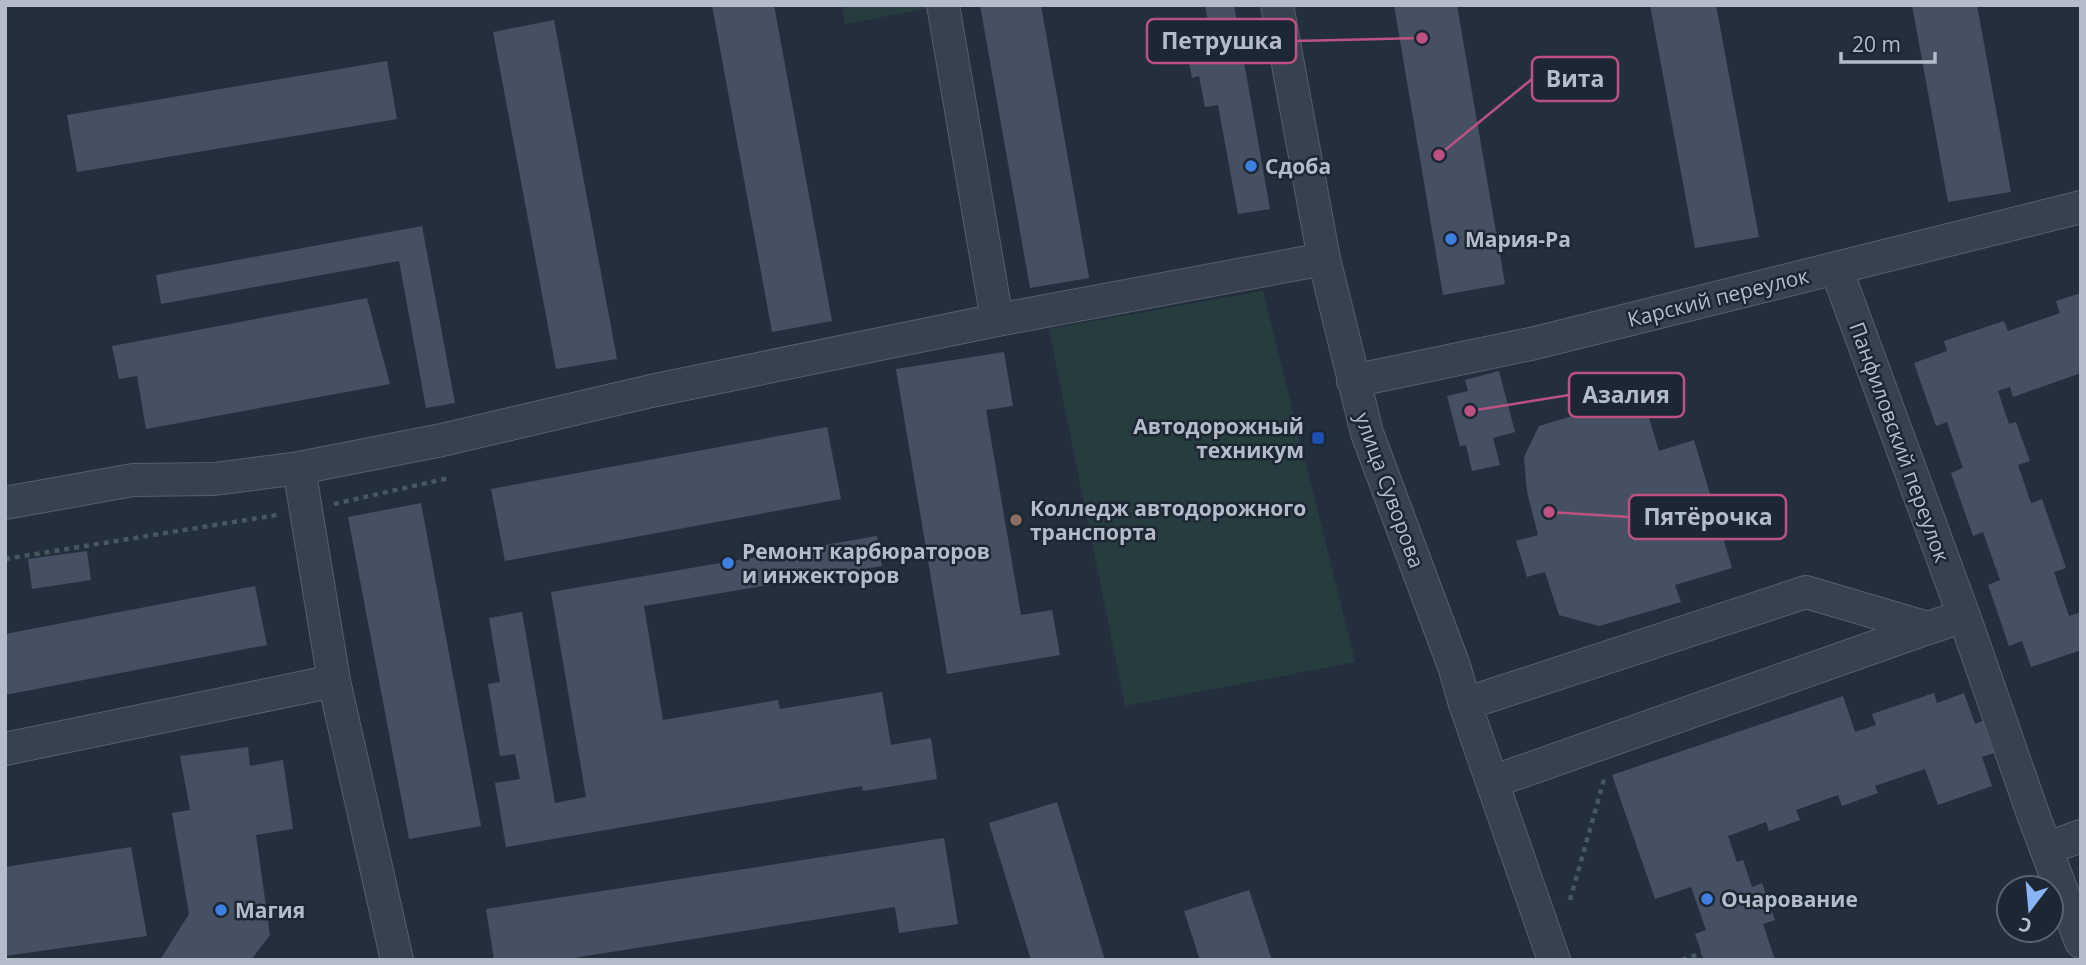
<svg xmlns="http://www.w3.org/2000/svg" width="2086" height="965" viewBox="0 0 2086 965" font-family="'Open Sans',sans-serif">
	<rect width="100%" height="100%" fill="#242f3e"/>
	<!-- green -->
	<path fill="#263c3f" d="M842,5H929V8L845,24Z
		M1263,291L1355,662L1125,706L1049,329Z"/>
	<!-- building -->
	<path fill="#455162" d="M712,5H774L832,321L772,332Z
		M980,5H1041L1089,278L1030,288Z
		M1205,5H1234L1270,209L1238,214L1218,105L1205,107L1199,76L1192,78L1182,26L1208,21Z
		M1394,5H1457L1505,284L1443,295Z
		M1650,5H1716L1759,237L1695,248Z
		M1912,5H1977L2011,192L1948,202Z
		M554,20L617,359L556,369L493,32Z
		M387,61L397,119L77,172L67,115Z
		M422,226L455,403L426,408L399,261L161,304L156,275Z
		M2081,293V373L2013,397L2010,387L1998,391L2009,424L2016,422L2030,461L2018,465L2031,503L2042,499L2066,568L2054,572L2069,616L2081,612V650L2031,667L2022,641L2009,646L1988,585L2000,580L1983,532L1973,536L1951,473L1963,468L1947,422L1936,426L1914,363L1947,351L1944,341L2004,321L2008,331L2060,313L2056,301Z
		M367,298L390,384L146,429L137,376L119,379L112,346Z
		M1004,352L1013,406L986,410L1021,615L1052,610L1060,655L947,674L896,369Z
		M1499,371L1515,432L1493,438L1500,465L1472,471L1466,445L1460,446L1447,396L1468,391L1465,380Z
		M1642,395L1659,451L1694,440L1732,568L1675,585L1681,602L1599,626L1559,615L1545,572L1527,577L1516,541L1538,535L1527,492L1524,457L1539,426Z
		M827,427L841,499L505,561L491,489Z
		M421,503L481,826L409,839L348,517Z
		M877,536L882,566L644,606L663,720L778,700L780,709L882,692L891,745L931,738L937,779L863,791L862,786L506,847L495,783L520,779L515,754L500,756L488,684L500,682L489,618L522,612L555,803L586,797L551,592Z
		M87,551L91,580L32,589L28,559Z
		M255,586L267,645L5,695V634Z
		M1934,693L1937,703L1964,693L1975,724L1983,721L1994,753L1982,757L1992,786L1938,805L1925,769L1875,786L1878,793L1842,806L1838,795L1796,810L1800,820L1769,831L1766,822L1728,836L1737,862L1743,860L1752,887L1762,883L1775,920L1763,924L1775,960H1704L1695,934L1706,930L1691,887L1655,899L1612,775L1843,696L1855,732L1876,725L1872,714Z
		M248,747L250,766L283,760L293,829L256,835L270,935L251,960H160L189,914L172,813L190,810L180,756Z
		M1057,802L1105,960H1031L989,823Z
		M944,838L958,924L899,933L895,907L561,960H494L486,909Z
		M131,847L147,936L5,956V867Z
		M1249,890L1272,960H1200L1184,911Z"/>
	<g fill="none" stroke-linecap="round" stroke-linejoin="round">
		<defs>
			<path id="minor" d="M943,5L997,320
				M1277,5L1324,259L1367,433L1454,666L1465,704L1554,960
				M1836,268L1964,616
				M1353,381L1535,343L2081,207
				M299,468L334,681L397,960
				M5,503L133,480L214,479L299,468L442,440L651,391L997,320L1324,259
				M1465,704L1806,592L1928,628L1964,616L2033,814L2081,942
				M5,749L334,681
				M1492,782L1928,628
				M2046,849L2081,836"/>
		</defs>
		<!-- minor casing -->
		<use href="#minor" stroke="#565f6c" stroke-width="34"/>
		<!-- path -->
		<path stroke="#44595c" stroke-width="4.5" stroke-dasharray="5 5" stroke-linecap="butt" d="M334,504L449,478
			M5,559L277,515
			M1570,900L1605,776
			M1682,960L1702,953"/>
		<!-- minor -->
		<use href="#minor" stroke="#38414e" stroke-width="32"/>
	</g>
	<!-- markers -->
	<g fill="#3f7fe0" stroke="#1d2633" stroke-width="2.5">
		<circle cx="1251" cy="166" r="7"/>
		<circle cx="1451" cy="239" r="7"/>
		<circle cx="728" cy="563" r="7"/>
		<circle cx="1707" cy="899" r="7"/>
		<circle cx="221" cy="910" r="7"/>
	</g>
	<rect fill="#1a4fb4" stroke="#1d2633" stroke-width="2.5" x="1311" y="431" width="14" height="14" rx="3.5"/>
	<circle fill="#8d6e63" stroke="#1d2633" stroke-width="2.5" cx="1016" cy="520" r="7"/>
	<g text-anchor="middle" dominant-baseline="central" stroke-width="5" stroke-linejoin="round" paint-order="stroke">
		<!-- poi labels -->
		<g font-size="21" font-weight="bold" fill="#b4bcc9" stroke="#1d2633" text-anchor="start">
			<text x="1265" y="166">Сдоба</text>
			<text x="1465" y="239">Мария-Ра</text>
			<text x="1304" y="426" text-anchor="end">Автодорожный<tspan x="1304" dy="24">техникум</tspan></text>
			<text x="1030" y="508">Колледж автодорожного<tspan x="1030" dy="24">транспорта</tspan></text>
			<text x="742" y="551">Ремонт карбюраторов<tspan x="742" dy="24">и инжекторов</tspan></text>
			<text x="1721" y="899">Очарование</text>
			<text x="235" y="910">Магия</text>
		</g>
		<!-- street labels -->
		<g font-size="21" fill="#b4bcc9" stroke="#1d2633">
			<text transform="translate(1718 297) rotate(-14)">Карский переулок</text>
			<text transform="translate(1900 442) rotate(70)">Панфиловский переулок</text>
			<text transform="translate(1390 490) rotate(70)">улица Суворова</text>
		</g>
	</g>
	<!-- callouts -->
	<path fill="none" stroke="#bd5182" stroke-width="2.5" d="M1422 38L1296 41M1439 155L1532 79M1470 411L1569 395M1549 512L1629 517"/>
	<g fill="#bd5182" stroke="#1d2633" stroke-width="2.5">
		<circle cx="1422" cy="38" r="7"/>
		<circle cx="1439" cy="155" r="7"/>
		<circle cx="1470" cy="411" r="7"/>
		<circle cx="1549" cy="512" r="7"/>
	</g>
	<g fill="#1d2633" stroke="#bd5182" stroke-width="2.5">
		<rect x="1147" y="19" width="149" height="44" rx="7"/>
		<rect x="1532" y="57" width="86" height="44" rx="7"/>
		<rect x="1569" y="373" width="115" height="44" rx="7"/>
		<rect x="1629" y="495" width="157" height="44" rx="7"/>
	</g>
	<g font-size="23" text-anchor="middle" font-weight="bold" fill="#b4bcc9">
		<text x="1222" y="49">Петрушка</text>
		<text x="1575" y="87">Вита</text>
		<text x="1626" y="403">Азалия</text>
		<text x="1708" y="525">Пятёрочка</text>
	</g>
	<!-- border -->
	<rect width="2086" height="965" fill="none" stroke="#b4bcc9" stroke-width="14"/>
	<!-- north arrow -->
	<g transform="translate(2030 909) rotate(196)"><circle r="33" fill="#1d2633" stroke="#59626f" stroke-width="2"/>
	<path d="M0-5L12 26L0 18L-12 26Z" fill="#8ab4f8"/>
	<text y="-10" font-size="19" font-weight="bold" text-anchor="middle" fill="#b4bcc9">С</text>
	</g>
	<!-- scale -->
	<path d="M1841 52v10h94v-10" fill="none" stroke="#b4bcc9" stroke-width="3.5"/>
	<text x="1852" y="52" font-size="21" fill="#b4bcc9" stroke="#1d2633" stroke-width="5" paint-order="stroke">20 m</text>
</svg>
